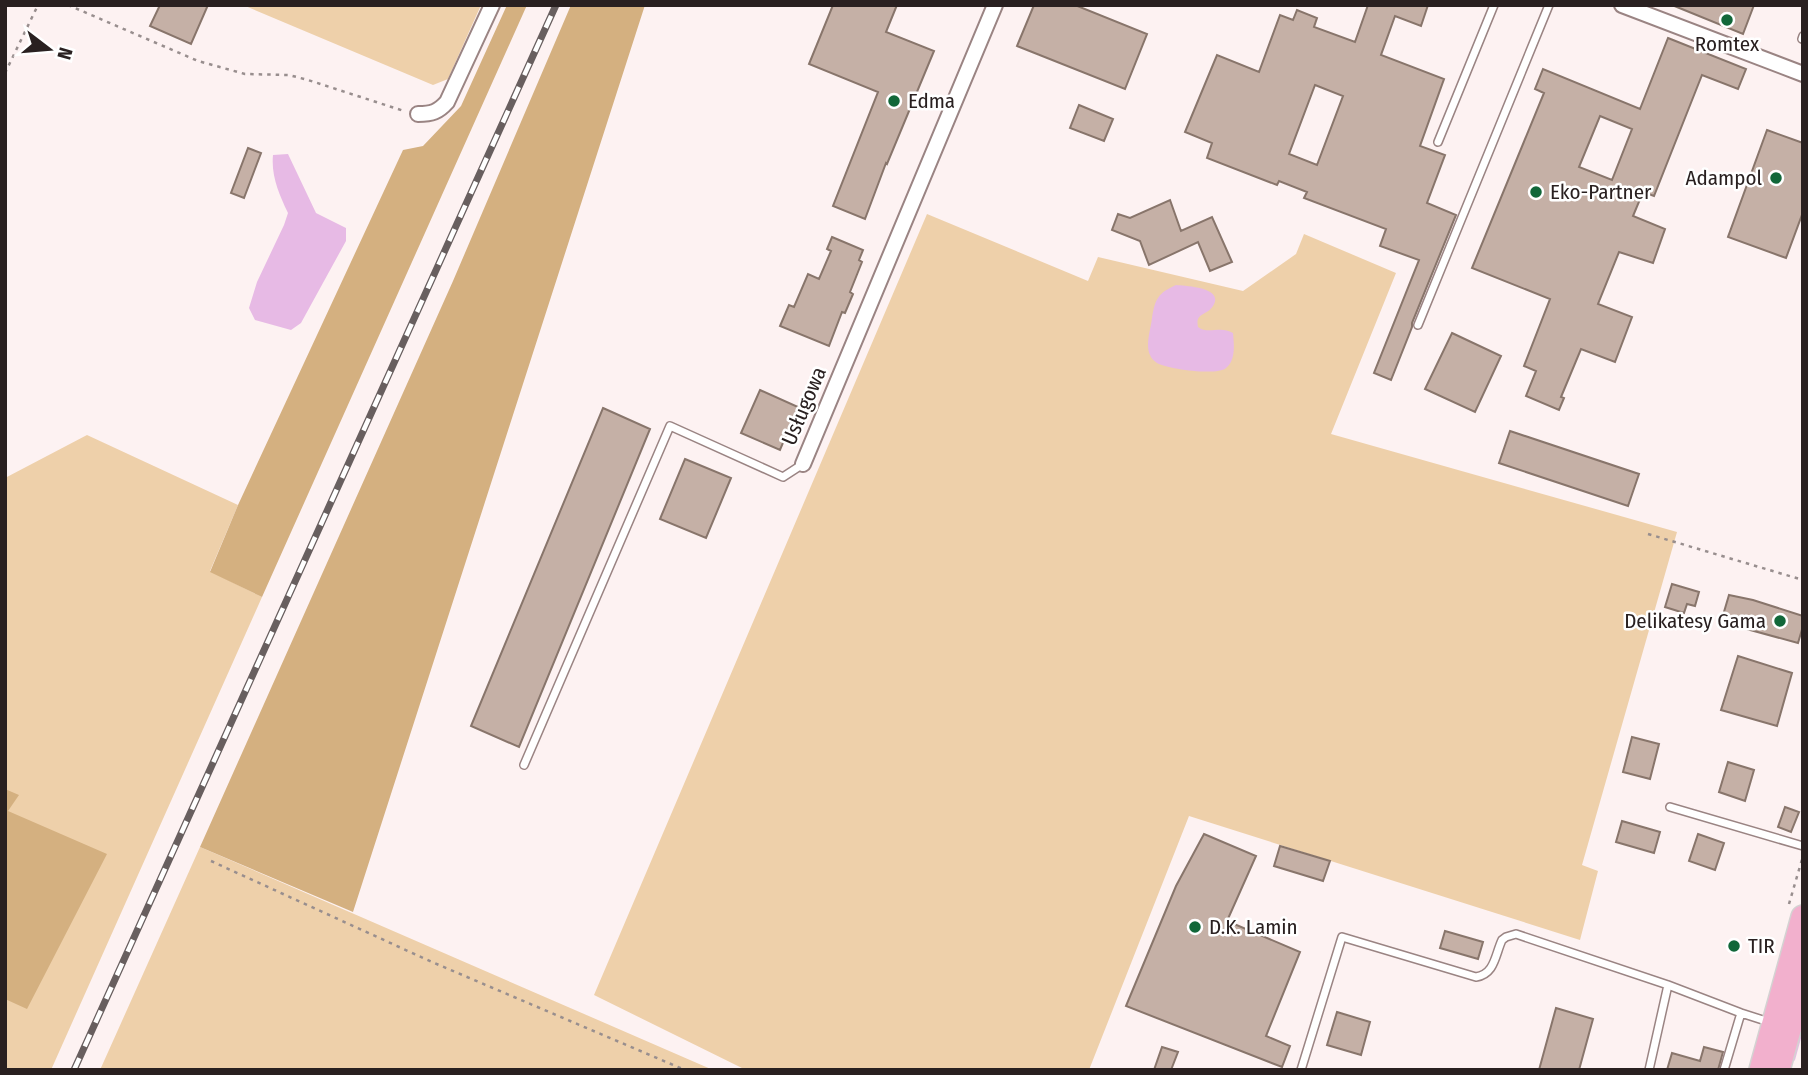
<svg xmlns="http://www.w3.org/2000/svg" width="1808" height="1075" viewBox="0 0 1808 1075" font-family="'Fira Sans Condensed',sans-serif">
	<rect width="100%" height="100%" fill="#fdf2f2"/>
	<!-- green -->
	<path fill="#eed0aa" d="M243,5H481L448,79L433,85Z
		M927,214L1088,281L1098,257L1243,291L1296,254L1304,234L1396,273L1331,434L1677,532L1582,865L1598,871L1580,940L1189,816L1089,1070H746L594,995Z
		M87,435L238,505L210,571L262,597L51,1070H5V478Z
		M200,847L713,1070H100Z"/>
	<!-- forest -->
	<path fill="#d4b080" d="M507,5H527L262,597L210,572L238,505L403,150L423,146L461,106Z
		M571,5H645L353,912L200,847L453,281Z
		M5,789L19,795L8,811L107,854L27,1009L5,999Z"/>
	<!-- water -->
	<path fill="#e7bae5" d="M288,154L316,213L346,228V241L301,323L291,330L255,320L249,308L257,282L284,225L288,213C279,194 271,176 273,155Z
		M1176,285C1185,286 1225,287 1213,306C1207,316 1195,312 1198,327C1209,335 1220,325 1233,333C1234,344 1236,360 1226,368C1217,376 1167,369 1157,363C1154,361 1151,358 1150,355C1145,345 1151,328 1152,318C1155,299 1158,293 1176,285Z"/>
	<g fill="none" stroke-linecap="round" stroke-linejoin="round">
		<!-- stream -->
		<path stroke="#e7bae5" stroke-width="4.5" d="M1793,1059L1801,1030"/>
	</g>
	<!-- building -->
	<path fill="#c5b0a6" stroke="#88756b" stroke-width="2" fill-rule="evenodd" d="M160,5H208L191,44L150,26Z
		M833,5H897L886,32L934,51L887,164L886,163L865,219L833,206L878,92L809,64Z
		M1034,5H1075L1147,34L1125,89L1017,46Z
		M1368,5H1428L1421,26L1395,16L1381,55L1444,79L1420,146L1445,155L1427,203L1456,215L1412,323V327L1391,380L1374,373L1419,260L1380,246L1386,229L1304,198L1307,192L1279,181L1277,185L1207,158L1212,143L1185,132L1217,55L1259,72L1280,15L1293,20L1297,10L1317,18L1314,27L1355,42ZM1315,85L1343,96L1317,165L1289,154Z
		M1672,5H1754L1743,34Z
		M1668,38L1746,69L1738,89L1702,75L1654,196L1643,192L1633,216L1665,229L1653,263L1619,252L1598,304L1632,317L1615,362L1581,349L1561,397L1564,398L1559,410L1526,396L1536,371L1524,366L1550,299L1472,268L1544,93L1535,89L1543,69L1640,109ZM1600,116L1632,129L1612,180L1579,167Z
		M1079,105L1113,119L1104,141L1070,128Z
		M1767,130L1803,143V212L1786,258L1728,237Z
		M248,148L261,153L244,198L231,193Z
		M1170,200L1181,231L1212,217L1232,262L1210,271L1198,242L1149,265L1140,241L1112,230L1118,214L1130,218Z
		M832,237L863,250L859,260L862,262L850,292L853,294L845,313L842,312L829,346L780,326L789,305L794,307L808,274L819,279L831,251L827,249Z
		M1452,333L1501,356L1475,412L1425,389Z
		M760,390L798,407L780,450L741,433Z
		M603,408L650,429L519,747L471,726Z
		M1510,431L1639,474L1628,506L1499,463Z
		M685,459L731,478L706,538L660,519Z
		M1672,584L1699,592L1695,606L1687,604L1684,613L1665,607Z
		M1729,595L1753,600L1803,616V626L1798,643L1721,622Z
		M1738,656L1792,673L1777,726L1721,710Z
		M1632,737L1659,744L1650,779L1623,772Z
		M1728,762L1754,770L1745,801L1719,792Z
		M1785,807L1799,812L1791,832L1778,827Z
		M1622,821L1660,832L1654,853L1616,842Z
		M1204,834L1256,856L1227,921L1300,952L1266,1036L1290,1046L1282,1067L1126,1006L1176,886Z
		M1698,834L1724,843L1715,870L1689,861Z
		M1280,846L1330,861L1323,881L1274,866Z
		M1445,931L1483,942L1478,959L1440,948Z
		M1556,1008L1593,1019L1579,1070H1539Z
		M1337,1012L1370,1022L1361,1055L1327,1045Z
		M1162,1047L1178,1052L1171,1070H1154Z
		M1704,1047L1723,1052L1718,1070H1667L1672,1053L1700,1061Z"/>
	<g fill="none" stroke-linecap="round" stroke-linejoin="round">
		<defs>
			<path id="service" d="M1802,39L1803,36
				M1438,142L1494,5
				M1418,325L1549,5
				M524,765L670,426L783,477L803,464
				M1670,807L1803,846
				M1301,1070L1342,937L1476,977C1495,974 1495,955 1502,940L1506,937L1516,934L1668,985L1741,1013L1769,1022
				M1649,1070L1668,985
				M1724,1070L1741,1013"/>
			<path id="minor" d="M1622,5L1803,74
				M418,114C432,114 438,112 447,102L492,5
				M803,464L995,5"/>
			<path id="primary" d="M1761,1070L1803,917
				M1778,1070L1803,979"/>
		</defs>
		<!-- service casing -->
		<use href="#service" stroke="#9a8483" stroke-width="10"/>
		<!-- minor casing -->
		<use href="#minor" stroke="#9a8483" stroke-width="18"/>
		<!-- primary casing -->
		<use href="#primary" stroke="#d4d2d2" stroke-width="26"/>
		<!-- path -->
		<path stroke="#988e8e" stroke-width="2.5" stroke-dasharray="3.5 5" stroke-linecap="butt" d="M68,5L198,61L245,74L289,75L308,80L404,111
			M5,73L38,5
			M1648,534L1803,580
			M211,861L432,962L685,1070
			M1789,904L1803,856"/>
		<!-- service -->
		<use href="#service" stroke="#fff" stroke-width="7"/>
		<!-- minor -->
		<use href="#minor" stroke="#fff" stroke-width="14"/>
		<!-- primary -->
		<use href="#primary" stroke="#f2b0cd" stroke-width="23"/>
		<defs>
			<path id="rail" d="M74,1070L556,5"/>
		</defs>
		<!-- rail casing -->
		<use href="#rail" stroke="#685f5f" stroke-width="7"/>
		<!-- rail -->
		<use href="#rail" stroke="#fff" stroke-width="4.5" stroke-dasharray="13" stroke-linecap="butt"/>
	</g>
	<!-- markers -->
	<g fill="#116739" stroke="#fff" stroke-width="2.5">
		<circle cx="1727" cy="20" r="7"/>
		<circle cx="894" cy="101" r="7"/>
		<circle cx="1776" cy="178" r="7"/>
		<circle cx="1536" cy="192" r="7"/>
		<circle cx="1780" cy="621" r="7"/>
		<circle cx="1195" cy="927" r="7"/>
		<circle cx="1734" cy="946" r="7"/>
	</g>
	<g text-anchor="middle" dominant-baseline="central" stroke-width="5" stroke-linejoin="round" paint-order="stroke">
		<!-- poi labels -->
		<g font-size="21" fill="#292020" stroke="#fff" text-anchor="start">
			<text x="1727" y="44" text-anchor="middle">Romtex</text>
			<text x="908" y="101">Edma</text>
			<text x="1762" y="178" text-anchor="end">Adampol</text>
			<text x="1550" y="192">Eko-Partner</text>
			<text x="1766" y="621" text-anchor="end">Delikatesy Gama</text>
			<text x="1209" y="927">D.K. Lamin</text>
			<text x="1748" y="946">TIR</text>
		</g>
		<!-- street labels -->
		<g font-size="21" fill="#292020" stroke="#fff">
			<text transform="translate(804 406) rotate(-67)">Usługowa</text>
		</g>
	</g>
	<!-- border -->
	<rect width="1808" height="1075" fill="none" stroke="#292020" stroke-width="14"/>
	<!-- north arrow -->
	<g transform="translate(49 49) rotate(106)" stroke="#ffffff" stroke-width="5" paint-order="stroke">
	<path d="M0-5L12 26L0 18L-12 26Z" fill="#292020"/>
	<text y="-10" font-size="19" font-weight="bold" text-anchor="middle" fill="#292020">N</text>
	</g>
</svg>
